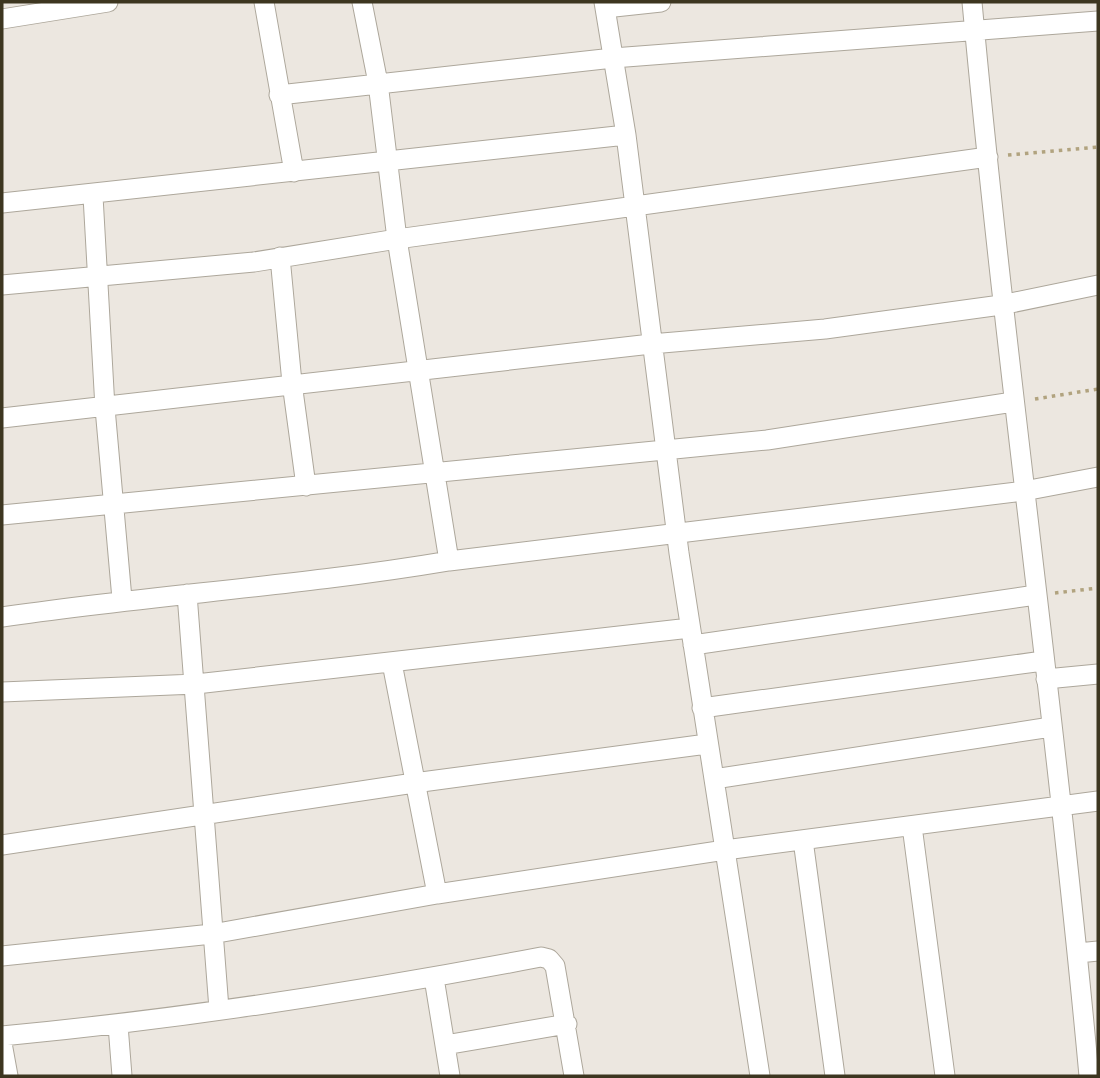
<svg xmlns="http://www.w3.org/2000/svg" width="1100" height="1078" viewBox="0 0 1100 1078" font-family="Inter,sans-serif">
	<rect width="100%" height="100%" fill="#ece7e0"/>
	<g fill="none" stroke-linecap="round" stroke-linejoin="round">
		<defs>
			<path id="minor" d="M264,2L294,172
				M362,2L378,83L397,239L449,561
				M604,2L626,135L679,553L760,1076
				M972,2C1005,361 1056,717 1089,1076
				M605,8L661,2
				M2,19L108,2
				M279,95L613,58L1098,21
				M93,196L105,408L122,599
				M2,203L626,135
				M280,257L292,383L306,486
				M2,285L254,262L397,239L988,157
				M2,418L651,344L825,329L1001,305L1098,285
				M2,515L767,440L1013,402
				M187,594L219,1009
				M2,617C151,595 301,586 449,561L1024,491L1098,477
				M693,645L1036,595
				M392,663L437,894
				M1046,679L1098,674
				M2,692L196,684L690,628
				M702,708L1043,661
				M714,779L1051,727
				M912,826L945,1076
				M803,840L835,1076
				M2,845L414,783L707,744
				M1078,953L1098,951
				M2,956L212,934L437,894L725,850L1098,801
				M434,978L450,1076
				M118,1025L122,1076
				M2,1036C182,1019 363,991 541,957L549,959L555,966L574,1076
				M2,1043L8,1076
				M445,1045L567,1024"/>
		</defs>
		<!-- minor casing -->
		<use href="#minor" stroke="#ada79b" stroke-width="21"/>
		<!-- path -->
		<path stroke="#b1a37f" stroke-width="3.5" stroke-dasharray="3.5 5" stroke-linecap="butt" d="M1008,155L1098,147
			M1035,399L1098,389
			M1055,593L1098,588"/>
		<!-- minor -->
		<use href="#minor" stroke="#fff" stroke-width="19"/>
	</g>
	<!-- border -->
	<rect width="1100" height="1078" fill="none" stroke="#3d3620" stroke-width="7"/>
</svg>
